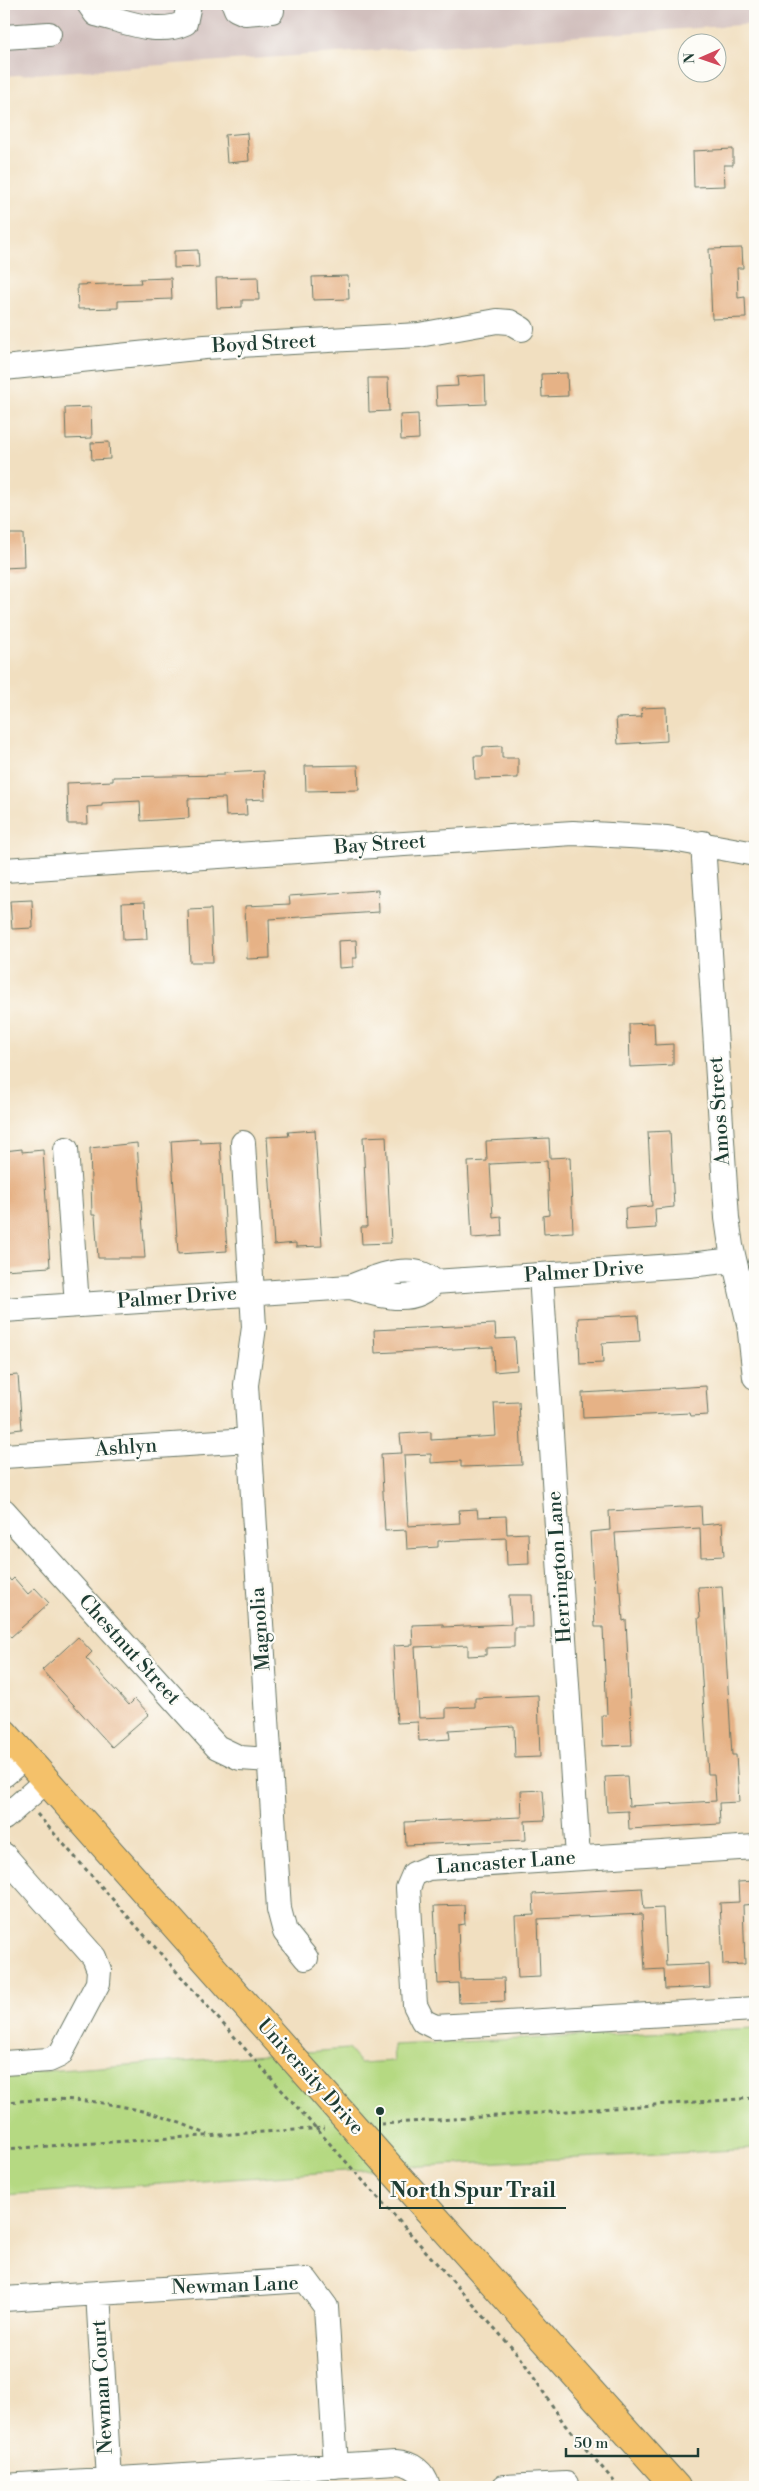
<svg xmlns="http://www.w3.org/2000/svg" width="759" height="2491" viewBox="0 0 759 2491" font-family="'Libre Bodoni',serif">
	<rect width="100%" height="100%" fill="#fdfcf7"/>
	<filter id="ink" filterUnits="userSpaceOnUse"><feTurbulence type="fractalNoise" baseFrequency=".02" numOctaves="2"/><feDisplacementMap in="SourceGraphic" scale="10" xChannelSelector="R" yChannelSelector="G"/><feConvolveMatrix kernelMatrix="1 2 1 2 8 2 1 2 1" color-interpolation-filters="sRGB"/></filter>
	<filter id="wash" filterUnits="userSpaceOnUse"><feTurbulence type="fractalNoise" baseFrequency=".0096" numOctaves="4" result="noise"/><feDisplacementMap in="SourceGraphic" scale="20" xChannelSelector="R" yChannelSelector="G"/><feGaussianBlur stdDeviation="1.12" result="paint"/><feColorMatrix in="noise" values="0 0 0 0 0 0 0 0 0 0 0 0 0 0 0 0 0 1.4 0 .05"/><feComposite in="paint" operator="in"/></filter>
	<g filter="url(#wash)">
		<rect width="100%" height="100%" fill="#f1dfc0"/>
		<!-- industrial -->
		<path fill="#d1bfbd" d="M4,4H755V24L4,76Z"/>
		<!-- green -->
		<path fill="#b5d982" stroke="#6a8b5b" d="M755,2028V2149L402,2167L4,2195V2074L348,2049L360,2063L394,2061L393,2045Z"/>
		<g id="blocks">
			<!-- building -->
			<path fill="#e6b286" d="M247,133L249,161L227,163L225,135Z
				M733,149V165H724L725,186L694,187L693,151Z
				M742,248L743,268H737L738,298L745,297L746,318L712,319L709,249Z
				M198,250L199,267L174,268V251Z
				M348,276L349,299L313,300L312,277Z
				M258,277L259,300H242V307L217,308L216,278Z
				M171,278L172,299L118,301V308L78,309L77,285L141,283L140,279Z
				M567,373L568,396L542,397L541,374Z
				M485,375L486,404L437,406L436,387L458,386L457,377Z
				M368,378H388L389,411L369,412Z
				M91,407L92,438L66,439L65,408Z
				M418,414L419,439L401,440L400,415Z
				M109,442L110,459L92,460L91,443Z
				M4,534H23L24,567L4,568Z
				M666,707L667,741L618,744L616,718L642,717L641,708Z
				M502,746V758H518V778L475,779L474,756H483V747Z
				M358,765L359,790L306,791L305,766Z
				M264,771L265,799L246,800L247,815L226,816L225,798L188,799L189,818L141,821L140,801L102,803V806L87,807L88,824H68L67,783L113,781V777L224,775V773Z
				M378,890L379,912L269,919L270,958L247,959L245,906L290,904L289,896Z
				M32,900L33,928L12,929L10,901Z
				M145,902L147,939L123,940L122,903Z
				M211,909L213,962H190L188,910Z
				M356,940L357,958H353V967L339,968L338,941Z
				M654,1023L655,1045L673,1044V1065L630,1067L629,1024Z
				M315,1130L322,1246L296,1247V1243L274,1245L267,1137L289,1136L288,1132Z
				M670,1131L674,1207L655,1209L656,1228L626,1230L625,1208L652,1206L648,1132Z
				M386,1136L391,1243L362,1244L361,1227H367L363,1137Z
				M549,1138L550,1158L570,1157L573,1232L544,1234L543,1216L549,1215L547,1161L490,1164L493,1217L501,1216L502,1236L472,1238L468,1162L487,1161L486,1141Z
				M200,1139V1143L220,1142L227,1251L178,1254L171,1141Z
				M137,1143L145,1258H98L95,1215H92L90,1148Z
				M22,1149V1152L43,1150L50,1267L4,1270V1151Z
				M638,1315L640,1341L602,1343L603,1363L580,1364L578,1318Z
				M495,1324L496,1339L515,1338L517,1370L494,1372L493,1347L375,1353L374,1330Z
				M18,1375L22,1429L4,1431V1376Z
				M706,1386L708,1415L691,1416L690,1413L583,1418L582,1393Z
				M519,1402L522,1465L461,1467V1461L431,1463V1454L404,1455L408,1526L460,1523L459,1510L477,1509L478,1517L506,1516L507,1534L528,1533L529,1564L507,1565L506,1538L438,1541V1547L407,1549L406,1530L385,1531L381,1454L402,1453L400,1434L431,1432V1440L496,1436L494,1403Z
				M701,1506L702,1525L722,1523L724,1556L701,1557L700,1528L615,1533L619,1591H621L623,1621L626,1620L632,1745L603,1746L602,1715H607L603,1627H595L590,1532L610,1530L609,1511Z
				M4,1573L11,1581L14,1578L28,1594L35,1588L49,1603L11,1637L4,1630Z
				M722,1586L732,1755H736L739,1802L719,1803L720,1824L629,1829L628,1811L607,1812L605,1777L627,1776L629,1806L716,1801L714,1774H708L698,1618H700L698,1587Z
				M509,1595H532L533,1627H514V1647L486,1648V1655L468,1656V1645L415,1647L419,1718L446,1717V1708L475,1707V1698L538,1695L540,1757L515,1758L514,1726L449,1730L450,1739L419,1741L418,1722L397,1723L393,1646L413,1645L412,1625L443,1624V1627L511,1624Z
				M78,1637L92,1652L86,1658L129,1705L135,1699L149,1714L112,1747L42,1670Z
				M543,1790L545,1820L525,1821L526,1840L406,1845L405,1822L522,1817L521,1791Z
				M755,1881V1904L743,1905L745,1964L723,1965L720,1903L739,1902L738,1882Z
				M642,1888L644,1909L663,1908L666,1966L709,1964L710,1987L665,1989L664,1969L645,1970L642,1914L538,1919L540,1977L518,1978L515,1916L534,1915L533,1894Z
				M464,1905L465,1924L458,1925L460,1979L504,1978L505,2001L459,2003L458,1983L438,1984L434,1906Z"/>
		</g>
	</g>
	<g filter="url(#ink)">
		<use href="#blocks" fill-opacity="0" stroke="#687665" stroke-width="1"/>
		<g fill="none" stroke-linecap="round" stroke-linejoin="round">
			<defs>
				<path id="minor" d="M89,4L96,14C125,21 157,36 185,23L189,4
					M234,4L236,9L245,13L272,11
					M4,37L49,34
					M4,368L205,347L419,335L497,321L510,322L522,329
					M703,843L727,1218L731,1246L749,1324L755,1377
					M4,870L573,833L667,838L755,854
					M243,1143L254,1327L246,1385L279,1909L285,1932L306,1958
					M66,1149L77,1305
					M541,1275L578,1858
					M350,1287C376,1294 414,1308 434,1282L689,1265L734,1260
					M4,1310L350,1287C373,1278 414,1260 434,1282
					M4,1456L249,1440
					M4,1511L217,1747L240,1758L269,1760
					M4,1775L25,1757
					M4,1818L46,1781
					M755,1847L428,1868L414,1874L408,1888L415,2005L423,2021L435,2027L755,2009
					M4,1855L94,1957L99,1970L98,1983L60,2055L49,2060L4,2063
					M98,2293L109,2480
					M4,2299L306,2280L326,2307L336,2466
					M4,2486L396,2462C412,2463 424,2472 428,2487
					M504,2487L566,2484"/>
				<path id="major" d="M4,1733L316,2084
					M394,2172L676,2487"/>
			</defs>
			<!-- minor casing -->
			<use href="#minor" stroke="#687665" stroke-width="26"/>
			<!-- major casing -->
			<use href="#major" stroke="#687665" stroke-width="30"/>
			<!-- path -->
			<path stroke="#687665" stroke-width="3" stroke-dasharray="4 4" stroke-linecap="butt" d="M37,1814L270,2077
				M4,2102C27,2101 51,2098 74,2100C120,2103 166,2115 208,2135
				M381,2124L755,2098
				M4,2149L325,2128
				M366,2184L521,2358L565,2425L619,2487"/>
			<!-- minor -->
			<use href="#minor" stroke="#fff" stroke-width="24"/>
			<!-- major -->
			<use href="#major" stroke="#f4c16a" stroke-width="28"/>
			<defs>
				<path id="major-bridge" d="M316,2084L394,2172"/>
			</defs>
			<!-- major-bridge casing -->
			<use href="#major-bridge" stroke="#687665" stroke-width="30" stroke-linecap="butt"/>
			<!-- path-bridge -->
			<path stroke="#687665" stroke-width="3" stroke-dasharray="4 4" stroke-linecap="butt" d="M270,2077L366,2184"/>
			<!-- major-bridge -->
			<use href="#major-bridge" stroke="#f4c16a" stroke-width="28"/>
		</g>
	</g>
	<g text-anchor="middle" dominant-baseline="central" stroke-width="4.5" stroke-linejoin="round" paint-order="stroke">
		<!-- street labels -->
		<g font-size="20" fill="#1f3d34" stroke="#fdfcf7">
			<text transform="translate(264 344) rotate(-3)">Boyd Street</text>
			<text transform="translate(380 845) rotate(-4)">Bay Street</text>
			<text transform="translate(720 1111) rotate(-94)">Amos Street</text>
			<text transform="translate(584 1272) rotate(-4)">Palmer Drive</text>
			<text transform="translate(177 1298) rotate(-4)">Palmer Drive</text>
			<text transform="translate(126 1448) rotate(-4)">Ashlyn</text>
			<text transform="translate(560 1567) rotate(-94)">Herrington Lane</text>
			<text transform="translate(261 1629) rotate(-94)">Magnolia</text>
			<text transform="translate(129 1650) rotate(48)">Chestnut Street</text>
			<text transform="translate(506 1863) rotate(-4)">Lancaster Lane</text>
			<text transform="translate(310 2077) rotate(48)">University Drive</text>
			<text transform="translate(235 2286) rotate(-2)">Newman Lane</text>
			<text transform="translate(103 2387) rotate(-93)">Newman Court</text>
		</g>
	</g>
	<!-- callouts -->
	<path fill="none" stroke="#1f3d34" stroke-width="2" d="M380 2111L380 2208H566"/>
	<circle fill="#1f3d34" stroke="#fdfcf7" stroke-width="2" cx="380" cy="2111" r="5"/>
	<g font-size="21" text-anchor="middle" font-weight="bold" fill="#1f3d34" stroke="#fdfcf7" stroke-width="4.5" stroke-linejoin="round" paint-order="stroke">
		<text x="473" y="2197">North Spur Trail</text>
	</g>
	<!-- margin -->
	<rect width="759" height="2491" fill="none" stroke="#fdfcf7" stroke-width="20"/>
	<!-- north arrow -->
	<g transform="translate(702 58) rotate(268)"><circle r="24" fill="#fdfcf7" stroke="#a4b0a9"/>
	<path d="M0-4L9 19L0 12L-9 19Z" fill="#d1495b"/>
	<text y="-8" font-size="14" font-weight="bold" text-anchor="middle" fill="#1f3d34">N</text>
	</g>
	<!-- scale -->
	<path d="M566 2448v8h132v-8" fill="none" stroke="#1f3d34" stroke-width="2.5"/>
	<text x="574" y="2448" font-size="15" fill="#1f3d34" stroke="#fdfcf7" stroke-width="4" paint-order="stroke">50 m</text>
</svg>
